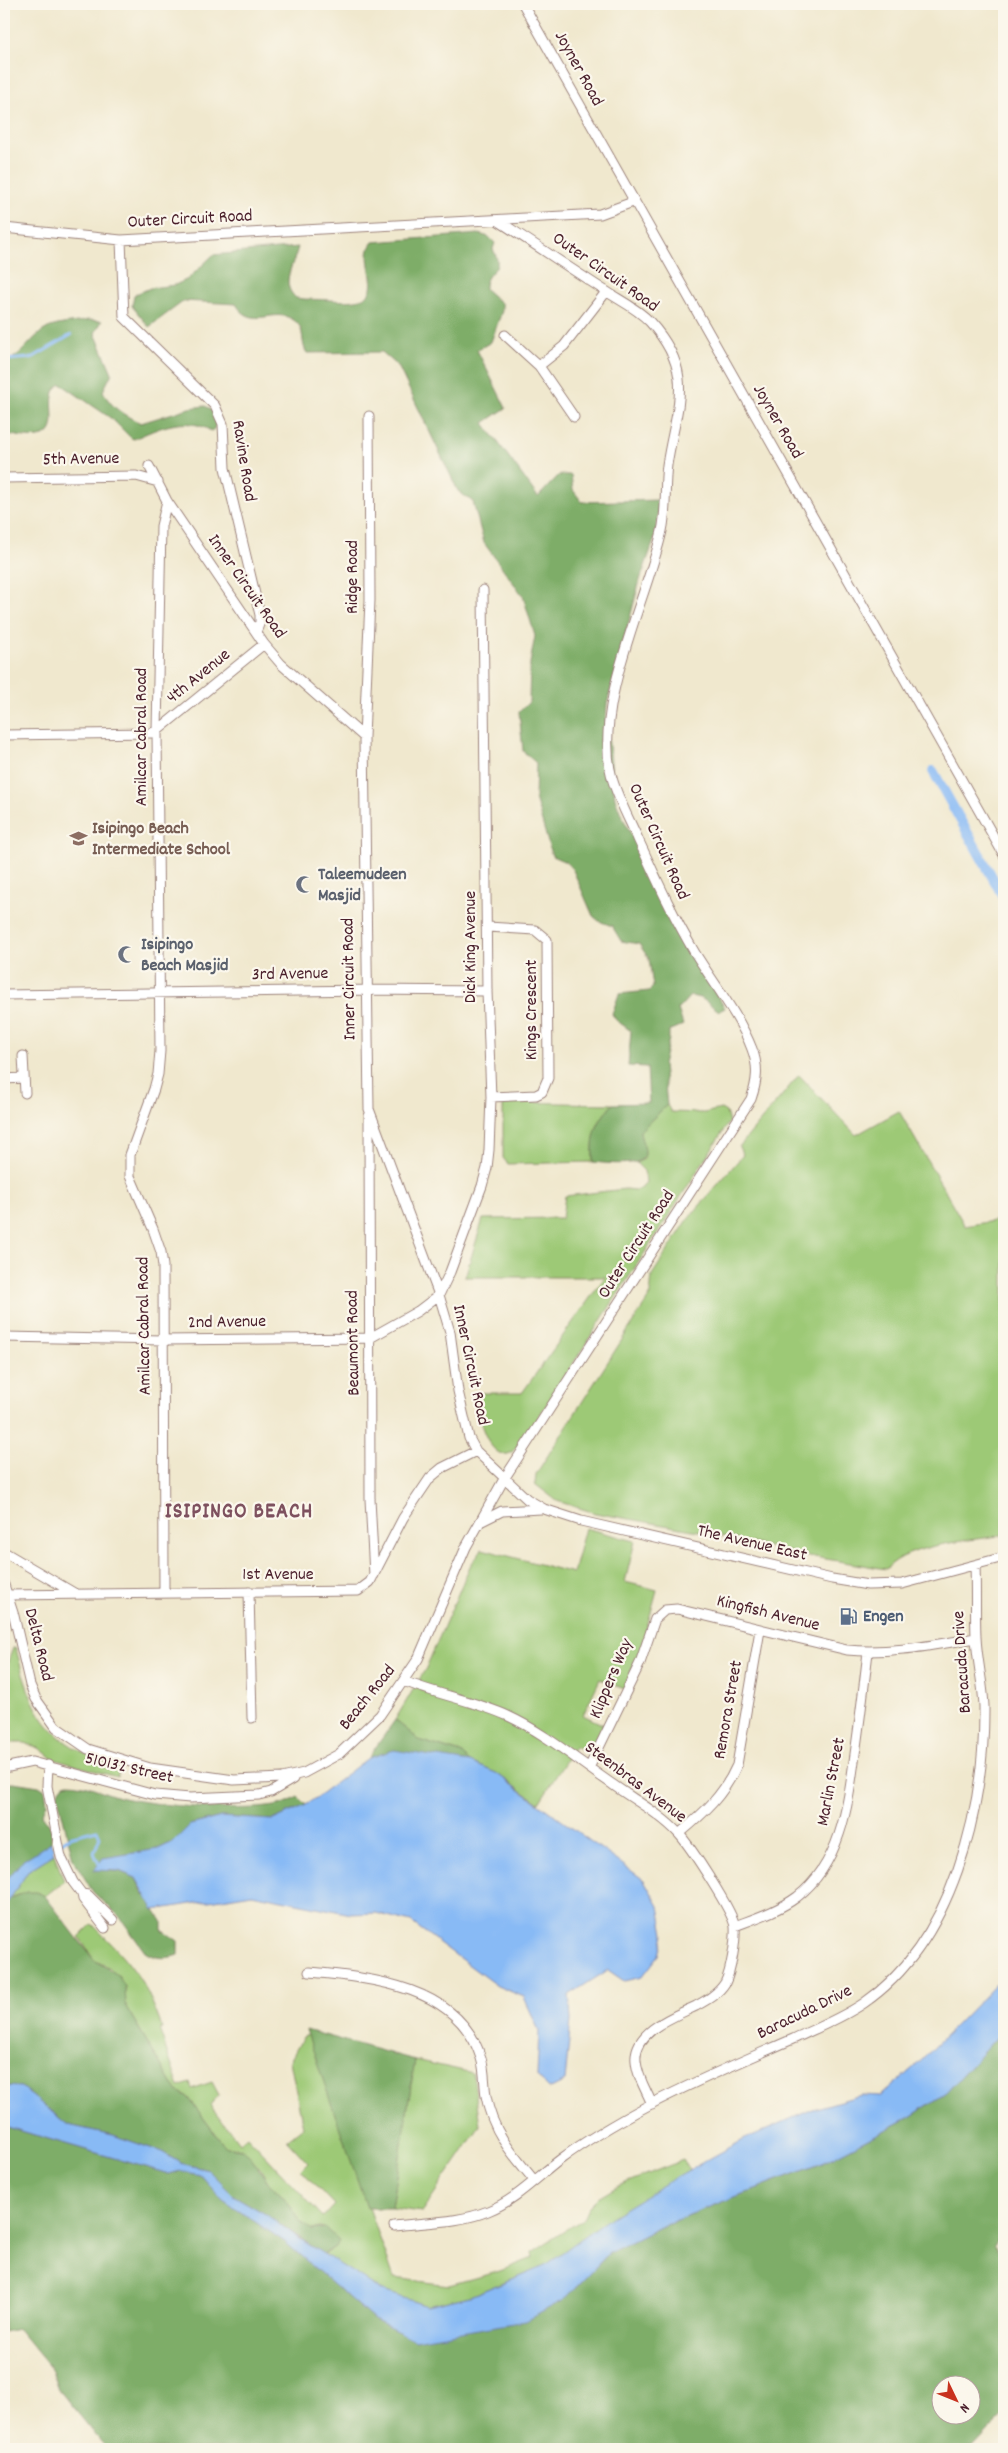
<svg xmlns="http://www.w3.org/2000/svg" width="1008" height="2453" viewBox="0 0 1008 2453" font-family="Dekko,sans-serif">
	<rect width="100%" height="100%" fill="#fbf7ec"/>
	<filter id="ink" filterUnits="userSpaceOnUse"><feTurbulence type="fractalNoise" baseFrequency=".02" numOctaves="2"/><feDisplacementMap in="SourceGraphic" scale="10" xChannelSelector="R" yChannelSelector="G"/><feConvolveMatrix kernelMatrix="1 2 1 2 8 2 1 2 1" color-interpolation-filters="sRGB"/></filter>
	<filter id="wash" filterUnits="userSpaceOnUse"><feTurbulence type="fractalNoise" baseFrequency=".0096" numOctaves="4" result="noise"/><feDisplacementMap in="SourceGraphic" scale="20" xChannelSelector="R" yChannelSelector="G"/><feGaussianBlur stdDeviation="1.12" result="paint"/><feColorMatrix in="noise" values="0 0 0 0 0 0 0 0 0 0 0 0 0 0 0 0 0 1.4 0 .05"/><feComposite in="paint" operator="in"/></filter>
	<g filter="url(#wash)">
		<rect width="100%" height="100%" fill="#f0e8ce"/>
		<!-- green -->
		<path fill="#9dc976" stroke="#747450" d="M799,1075L856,1135L899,1111L965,1226L1004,1219V1535C971,1541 910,1543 886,1569L808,1556L704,1532L595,1513L557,1501L535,1484L536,1474L650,1296L652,1275L689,1218L743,1155L739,1147Z
			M509,1102L613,1104C595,1123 592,1136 593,1162L508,1164L503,1158V1105Z
			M667,1105L671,1112L704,1113L721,1109L726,1112L729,1122L525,1438L511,1453C487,1464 476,1407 473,1393H522L605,1277H465L483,1219L562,1218L565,1196L625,1189L635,1190L642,1188L646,1182L644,1171L636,1163L644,1159C644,1148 640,1141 639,1131Z
			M585,1528L635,1541L625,1582L657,1590L642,1645L624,1689L600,1679L583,1715L606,1726L594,1749L587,1752L575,1746L539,1803L496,1773L470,1762L461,1753L419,1740L395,1720L426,1668L470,1566L482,1549L573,1573Z
			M13,1648H16C33,1718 49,1744 120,1767L117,1777L53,1759L39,1748L25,1743H4V1672Z
			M54,1854L64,1881L45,1896C32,1890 21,1893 9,1899L29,1870Z
			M92,1924C129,1961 145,1978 162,2028L159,2029L179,2087L190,2083L192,2089L212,2082L219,2095L210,2105L239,2143L247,2136L323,2217L334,2205L301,2170L308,2163L287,2140L303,2127L290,2061L303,2037L308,2035L394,2278L449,2285L500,2271L533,2258L532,2252L583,2219L588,2208L598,2198L618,2186L683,2160L689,2170L611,2217L545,2265L470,2296L427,2306L380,2290L323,2254L330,2251L322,2227L312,2230L299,2221L291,2206L268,2182L260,2168L241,2149L227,2147L222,2143L188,2097L176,2090L126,2007L125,1987L110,1968L94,1960L79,1937Z
			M415,2060L473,2073L480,2126L422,2212L392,2208Z"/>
		<!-- forest -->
		<path fill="#7ead67" stroke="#646649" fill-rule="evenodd" d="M479,234L489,237L495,243L493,249C505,273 488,267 485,285V289L502,304V311L491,342L477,350L506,408L484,423L538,497L559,475H571L573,490L582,502L659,500L656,535L640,580L607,704L606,718L615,798L621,814L683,939L725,1008L719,1011L701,998L690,996L678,1009L683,1025L669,1031V1039L663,1065L667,1105L640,1131C640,1139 646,1147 645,1154C644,1168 603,1163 593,1162C592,1136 595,1123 613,1104L649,1103L647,1067L628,1066L631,1031L616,1020L612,1014L619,994L649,991L653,987L649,959L639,944L621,941L612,926L599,921L593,916L573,870L566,862L552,856L535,798L536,763L523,751L519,712L529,702L530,663L535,636L523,596L484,543L473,502L458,491L398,366L382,352L307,353C300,344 306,329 295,321C274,305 253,332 236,304L184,301L149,327L132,306L134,295L150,288L175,285L188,279L213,255L298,247C294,265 279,283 296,298C307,300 320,299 331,300C402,307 354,263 373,242Z
			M88,320L102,321L95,333L112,373L103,391C110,407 125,416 141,423L189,408L205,406C214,410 219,420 214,429L211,431C186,415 158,428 134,439L131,438L112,419L61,384C42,394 64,430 43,436C32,440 15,435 4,434V362C22,358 31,336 48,328C60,323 76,323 88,320Z
			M395,1720L419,1740L461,1753L470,1762L440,1758H368Z
			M13,1782L39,1786L45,1790L47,1803L42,1815L52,1829L51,1842L4,1883V1783Z
			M68,1783C86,1783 102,1792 119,1797C155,1806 245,1813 280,1805C286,1803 293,1800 298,1797L306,1805L273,1820L221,1817L190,1825L173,1842L158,1849L103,1859L95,1870L119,1871L136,1878L141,1889L162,1921V1930L178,1941V1955C167,1959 155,1959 145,1952L119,1916L93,1892L73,1859L57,1793L63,1785Z
			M27,1892H37L45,1896L94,1960L118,1975L125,1987L126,2007L176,2090L188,2097L222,2143L227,2147L241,2149L249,2155L268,2182L291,2206L299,2221L312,2230L325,2228L339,2241L336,2247L323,2254L267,2215L233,2195L208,2170L180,2163L162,2152L113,2135L68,2125L21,2087L4,2086V1909L9,1899Z
			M1004,2029V2231L993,2245L1004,2257V2415L972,2449H262L258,2447L256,2449H107L59,2390L52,2370L18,2329L4,2332V2126L169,2174L180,2171L201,2175L223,2200L285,2242L374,2320L564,2300L609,2253L666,2224L824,2162L910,2117L946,2093ZM940,2386H970V2416H940Z
			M306,2030L415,2060L392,2208H367Z"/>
		<!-- water -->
		<path fill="#88baf5" stroke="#696c90" d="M394,1750L470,1762L496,1773L644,1880L659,1906L664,1934L659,1955L642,1977L624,1981L608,1970L569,1995L571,2020L565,2081L549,2089L537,2076L539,2031L524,1997L497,1986L411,1922L376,1913L351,1914L252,1894L154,1910L136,1878L119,1871L94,1870L103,1858L158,1849L173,1842L190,1825L221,1817L273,1820L306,1805L368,1758Z
			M51,1842L54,1854L29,1870L4,1908V1883L22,1861Z
			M1004,1976V2029L946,2093L910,2117L824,2162L666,2224L609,2253L564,2300L525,2321L415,2340L374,2320L285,2242L223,2200L201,2175L180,2171L169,2174L4,2126V2086L21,2087L68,2125L113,2135L162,2152L180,2163L208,2170L233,2195L267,2215L300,2239L380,2290L427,2306L470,2296L545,2265L611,2217L678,2176L745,2139L813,2109L861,2095L881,2096L922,2060Z"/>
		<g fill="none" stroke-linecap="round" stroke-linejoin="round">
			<!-- stream -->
			<path stroke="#88baf5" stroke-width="3" d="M4,360L32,358L71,335
				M50,1850L69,1837L97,1830L100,1837L94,1853L99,1864"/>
			<!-- canal -->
			<path stroke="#88baf5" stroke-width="10" d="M933,771L1004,898"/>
		</g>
	</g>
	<g filter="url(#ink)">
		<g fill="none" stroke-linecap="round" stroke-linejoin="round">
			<defs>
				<path id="minor" d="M523,4L1004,855
					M4,228L121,240L600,214L633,202
					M121,240L124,317L215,406L223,424L225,468L260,615V622L256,632
					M505,335L539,366L574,417
					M539,366L564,346L606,292
					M369,416L370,600L364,737L369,1109L439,1295L450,1332L458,1391L469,1438L476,1451L527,1499L544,1509L581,1521L832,1579L868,1585L902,1584L1004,1557
					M149,466L167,501L264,644L281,664L364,737
					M4,478L136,476L158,482
					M4,735L151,733L157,731L264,644
					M488,927L535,930L547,940L548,1078L542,1092L536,1095L491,1097
					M4,995L366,990L487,991
					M23,1056L25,1093
					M4,1079L24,1078
					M369,1116L370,1499L374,1575
					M4,1337L163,1340L370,1338L418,1311L439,1295L450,1272L482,1186L487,1168L489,1150L491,1097L487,991L483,590
					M482,1521L502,1511L541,1509
					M4,1552L74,1593
					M4,1585L14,1616L30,1685L36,1699L56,1727L88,1749L150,1768L234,1780L282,1778L304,1773L339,1754L380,1715L418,1659L466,1547L504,1479L751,1099C757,1082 759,1067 752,1049C739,1015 714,984 695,953C673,916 656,878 638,839C629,819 618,799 612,778C592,706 646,602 662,531C667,510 664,487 667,465C676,406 697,374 650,322C637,308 619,300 604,290C568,267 533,243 497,220
					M164,1592L163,1266L161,1252L153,1229L130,1176V1155L154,1089L158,1074L160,1051L157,731L161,526L167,501
					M249,1592L252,1718
					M8,1595L358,1591L370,1582L403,1518L430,1478L442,1468L476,1451
					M404,1681C438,1695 475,1701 508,1716C545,1733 578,1761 612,1784C634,1800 661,1814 679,1834C690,1846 734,1913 735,1927C736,1941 731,1971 725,1983C718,1994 707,2000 696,2006C675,2016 633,2031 636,2061C637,2076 646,2090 652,2104
					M48,1765L47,1786L61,1857L73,1882L82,1894L83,1899L105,1928
					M4,1768L32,1762L155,1795L190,1798L259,1795L271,1792L293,1779
					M589,1768L640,1663L655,1619L665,1610L677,1609L847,1650C891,1654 933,1645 976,1638
					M679,1834C704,1813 724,1795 737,1765L760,1630
					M82,1894L88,1895L113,1920
					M735,1926C756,1918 778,1911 797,1897C841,1863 848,1805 855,1754C860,1720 864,1686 868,1652
					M309,1972C372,1978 459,1986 481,2058C485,2070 484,2083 486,2096C492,2131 512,2154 534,2180
					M394,2226C425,2222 459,2223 488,2211C516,2200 537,2177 561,2159C589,2138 621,2120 651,2104C697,2080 745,2060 793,2039C817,2028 842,2018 864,2003C953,1942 985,1808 984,1706C983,1683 977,1660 976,1637C975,1613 976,1590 975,1566"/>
			</defs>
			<!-- minor casing -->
			<use href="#minor" stroke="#9d847c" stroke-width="11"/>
			<!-- minor -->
			<use href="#minor" stroke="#fff" stroke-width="9"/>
		</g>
	</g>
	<!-- icons -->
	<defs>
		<symbol id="school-bare" viewBox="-9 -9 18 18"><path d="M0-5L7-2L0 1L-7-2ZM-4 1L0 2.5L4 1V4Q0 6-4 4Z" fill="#8d6e63" stroke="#fbf7ec" stroke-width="2.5" paint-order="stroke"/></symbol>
		<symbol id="mosque-bare" viewBox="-9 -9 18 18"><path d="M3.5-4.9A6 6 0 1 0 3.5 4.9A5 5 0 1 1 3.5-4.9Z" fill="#6b7280" stroke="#fbf7ec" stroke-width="2.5" paint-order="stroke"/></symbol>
		<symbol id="fuel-bare" viewBox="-9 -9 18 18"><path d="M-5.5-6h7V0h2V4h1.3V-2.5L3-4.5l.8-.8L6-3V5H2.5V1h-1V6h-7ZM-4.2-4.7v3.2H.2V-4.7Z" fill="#5c6f8a" stroke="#fbf7ec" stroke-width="2.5" paint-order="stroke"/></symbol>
	</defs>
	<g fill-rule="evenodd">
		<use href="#school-bare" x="66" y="826" width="25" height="25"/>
		<use href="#mosque-bare" x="292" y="872" width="25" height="25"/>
		<use href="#mosque-bare" x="114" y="942" width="25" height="25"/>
		<use href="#fuel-bare" x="836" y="1604" width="25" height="25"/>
	</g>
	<g text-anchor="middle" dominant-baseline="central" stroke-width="4.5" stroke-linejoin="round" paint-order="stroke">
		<!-- street labels -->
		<g font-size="18" fill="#4a1f2b" stroke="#fbf7ec">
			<text transform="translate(578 69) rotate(61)">Joyner Road</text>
			<text transform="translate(190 220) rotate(-3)">Outer Circuit Road</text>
			<text transform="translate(605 273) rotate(35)">Outer Circuit Road</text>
			<text transform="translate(777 422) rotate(60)">Joyner Road</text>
			<text transform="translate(81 460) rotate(-1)">5th Avenue</text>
			<text transform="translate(243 461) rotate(81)">Ravine Road</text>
			<text transform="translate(353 577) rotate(-90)">Ridge Road</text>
			<text transform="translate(246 587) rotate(55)">Inner Circuit Road</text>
			<text transform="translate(199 677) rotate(-39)">4th Avenue</text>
			<text transform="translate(142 737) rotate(-90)">Amilcar Cabral Road</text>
			<text transform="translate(658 842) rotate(66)">Outer Circuit Road</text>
			<text transform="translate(471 947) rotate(-90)">Dick King Avenue</text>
			<text transform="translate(290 975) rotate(-1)">3rd Avenue</text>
			<text transform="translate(350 979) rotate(-91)">Inner Circuit Road</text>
			<text transform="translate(532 1010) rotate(-90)">Kings Crescent</text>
			<text transform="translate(637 1245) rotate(-57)">Outer Circuit Road</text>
			<text transform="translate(227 1323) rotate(-1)">2nd Avenue</text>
			<text transform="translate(145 1326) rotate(-91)">Amilcar Cabral Road</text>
			<text transform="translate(354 1343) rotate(-91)">Beaumont Road</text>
			<text transform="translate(470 1365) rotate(78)">Inner Circuit Road</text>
			<text transform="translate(752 1544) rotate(13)">The Avenue East</text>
			<text x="278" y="1575">1st Avenue</text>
			<text transform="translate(768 1614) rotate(14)">Kingfish Avenue</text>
			<text transform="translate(38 1645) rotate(76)">Delta Road</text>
			<text transform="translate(963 1662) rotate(-94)">Baracuda Drive</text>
			<text transform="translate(612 1679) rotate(-67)">Klippers Way</text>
			<text transform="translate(368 1698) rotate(-51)">Beach Road</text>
			<text transform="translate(729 1710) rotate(-80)">Remora Street</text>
			<text transform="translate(129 1769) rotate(13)">510132 Street</text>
			<text transform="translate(832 1782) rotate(-79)">Marlin Street</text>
			<text transform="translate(635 1783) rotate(37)">Steenbras Avenue</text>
			<text transform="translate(805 2013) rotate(-26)">Baracuda Drive</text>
		</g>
		<!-- education labels -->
		<g font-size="18" font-weight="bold" fill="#785e54" stroke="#fbf7ec" text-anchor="start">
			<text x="92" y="829">Isipingo Beach<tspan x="92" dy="21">Intermediate School</tspan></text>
		</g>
		<!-- worship labels -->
		<g font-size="18" font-weight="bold" fill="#5b616d" stroke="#fbf7ec" text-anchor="start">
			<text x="318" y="875">Taleemudeen<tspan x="318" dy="21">Masjid</tspan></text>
			<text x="141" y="945">Isipingo<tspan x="141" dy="21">Beach Masjid</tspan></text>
		</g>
		<!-- service labels -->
		<g font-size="18" font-weight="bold" fill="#4e5e75" stroke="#fbf7ec" text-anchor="start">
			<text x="863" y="1617">Engen</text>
		</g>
		<!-- district labels -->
		<g font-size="22" font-weight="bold" letter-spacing="1" fill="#7e515f" stroke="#fbf7ec">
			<text x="239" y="1512">ISIPINGO BEACH</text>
		</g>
	</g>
	<!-- margin -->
	<rect width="1008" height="2453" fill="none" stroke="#fbf7ec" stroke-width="20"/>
	<!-- north arrow -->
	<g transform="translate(956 2400) rotate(133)"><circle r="24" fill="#fbf7ec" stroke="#b4a19f"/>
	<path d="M0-4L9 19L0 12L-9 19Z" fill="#c8321e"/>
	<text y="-8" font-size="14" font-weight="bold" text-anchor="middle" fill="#4a1f2b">N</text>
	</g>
</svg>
